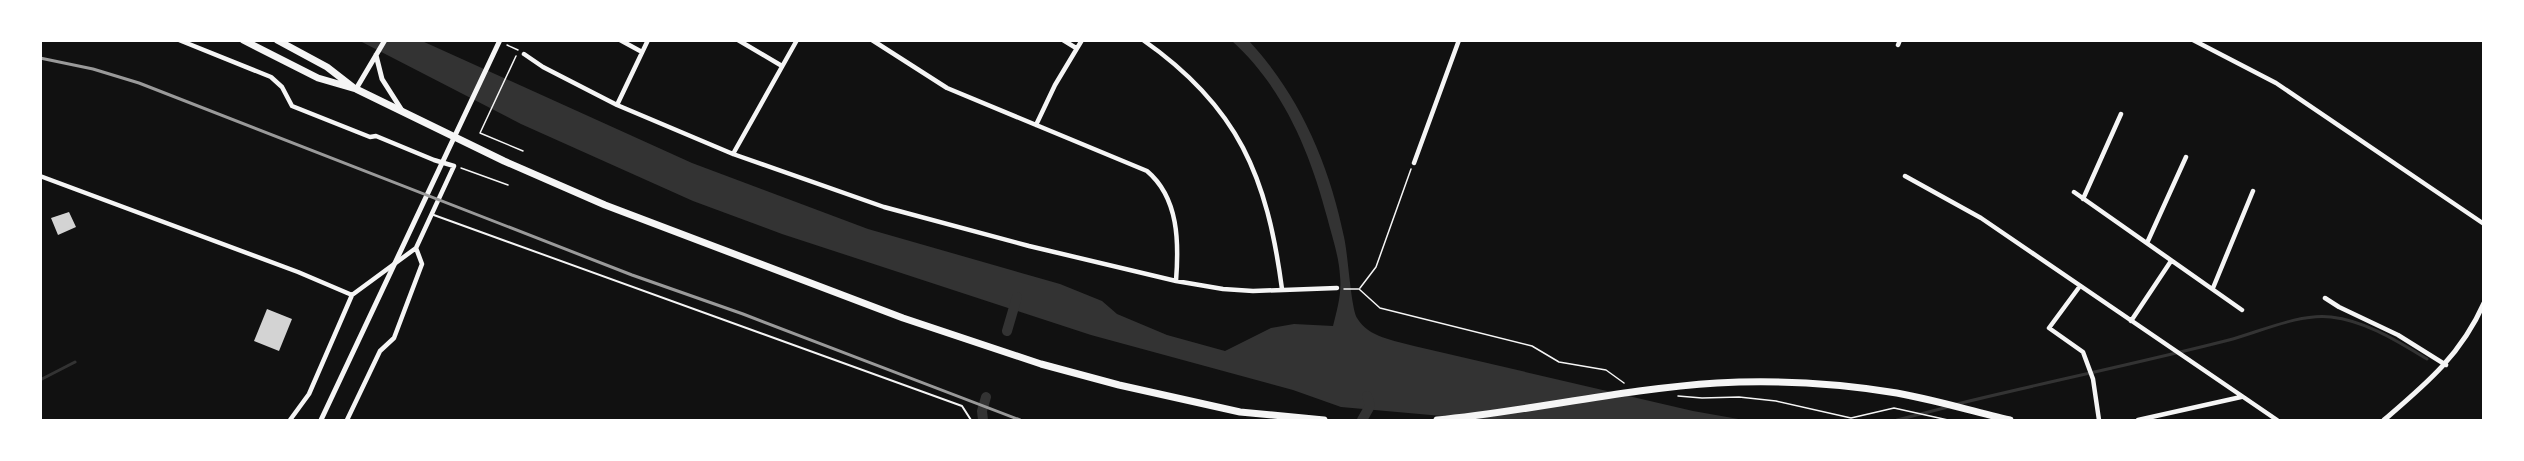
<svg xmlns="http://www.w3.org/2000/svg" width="2524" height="461" viewBox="0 0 2524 461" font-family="Lato,sans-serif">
	<rect width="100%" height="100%" fill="#111"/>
	<!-- water -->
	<path fill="#333" d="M360,41H422L692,163L868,229L1060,284L1102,301L1117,314L1167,335L1225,351L1271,328L1294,324L1333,326C1337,310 1342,293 1340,276C1339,256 1332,237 1327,217C1310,152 1283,87 1232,41H1249C1300,96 1329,164 1344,237C1348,254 1351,308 1357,318C1369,338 1394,340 1414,346L1693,411L1744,420H1487L1341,407L1293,390L1091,335L782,234L693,201L521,124Z"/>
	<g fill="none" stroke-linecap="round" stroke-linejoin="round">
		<!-- stream -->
		<path stroke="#333" stroke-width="3" d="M40,380L75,362
			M1957,404C2047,382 2139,363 2229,340C2259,332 2300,313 2331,317C2366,321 2397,341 2427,359
			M1897,420L1948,407"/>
		<!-- canal -->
		<path stroke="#333" stroke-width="10" d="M1007,331L1017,297
			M983,420L982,411L986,397
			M1362,420L1370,406L1367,396"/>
	</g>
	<!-- building -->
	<path fill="#d3d3d3" d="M69,212L76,227L58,235L51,218Z
		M267,309L292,319L279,351L254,341Z"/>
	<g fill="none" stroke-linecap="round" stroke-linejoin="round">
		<!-- path -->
		<path stroke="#f5f5f5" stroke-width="1.5" d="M507,45L518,50
			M516,56L480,133L523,151
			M461,168L508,185
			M1360,288L1376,267L1411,169
			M1344,289H1359L1380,308L1532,346L1559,362L1606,370L1624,383
			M1678,396L1702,398L1739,397L1776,401L1851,418L1894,408L1948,420"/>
		<!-- service -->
		<path stroke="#f5f5f5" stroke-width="2" d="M431,214L962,406L971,420"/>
		<!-- minor -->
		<path stroke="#f5f5f5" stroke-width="4.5" d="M179,40L271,77L282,87L292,106L370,137L376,136L434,160L454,166L416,248L352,295L309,394L290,420
			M620,40L642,52
			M738,40L782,66
			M872,40L947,88L1147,171C1179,198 1179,243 1176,281
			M1063,40L1076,48
			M1143,40C1239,107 1267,177 1282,289
			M2193,40L2276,83L2484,224
			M1898,45L1900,40
			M524,54L543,67L617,105L733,154L884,207L1029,246L1176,281L1223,289L1253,291L1337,288
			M617,105L648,40
			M1036,125L1055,85L1082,40
			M733,154L797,40
			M1414,163L1459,40
			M40,176L298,272L352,295
			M1905,176L1981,218L2277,420
			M2074,192L2242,310
			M2083,199L2121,114
			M2147,243L2186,157
			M2080,286L2049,328L2083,352L2093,379L2099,420
			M2213,288L2253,191
			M2325,298L2339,307L2398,335L2446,365
			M2131,321L2171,261
			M347,420L380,351L394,338L422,264L416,248
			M2138,420L2241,397"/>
		<!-- tertiary -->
		<path stroke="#f5f5f5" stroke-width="5" d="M376,55L382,79L403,112
			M356,89L385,40
			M321,420L500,40
			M2384,420C2426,384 2461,355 2484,303"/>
		<!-- primary -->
		<path stroke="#f5f5f5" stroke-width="7" d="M243,40L318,78L356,89L504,161L605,205L903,318L1041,364L1119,385L1240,412L1324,420
			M277,40L327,67L354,88
			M1437,420C1530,411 1623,389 1717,383C1774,380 1833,383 1890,392C1930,398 1970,411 2010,420"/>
		<!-- rail -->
		<path stroke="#9a9a9a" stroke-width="3" d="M40,58L93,69L139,83L632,275L743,314L1020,420"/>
	</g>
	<!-- border -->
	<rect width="2524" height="461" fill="none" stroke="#ffffff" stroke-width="84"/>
</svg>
